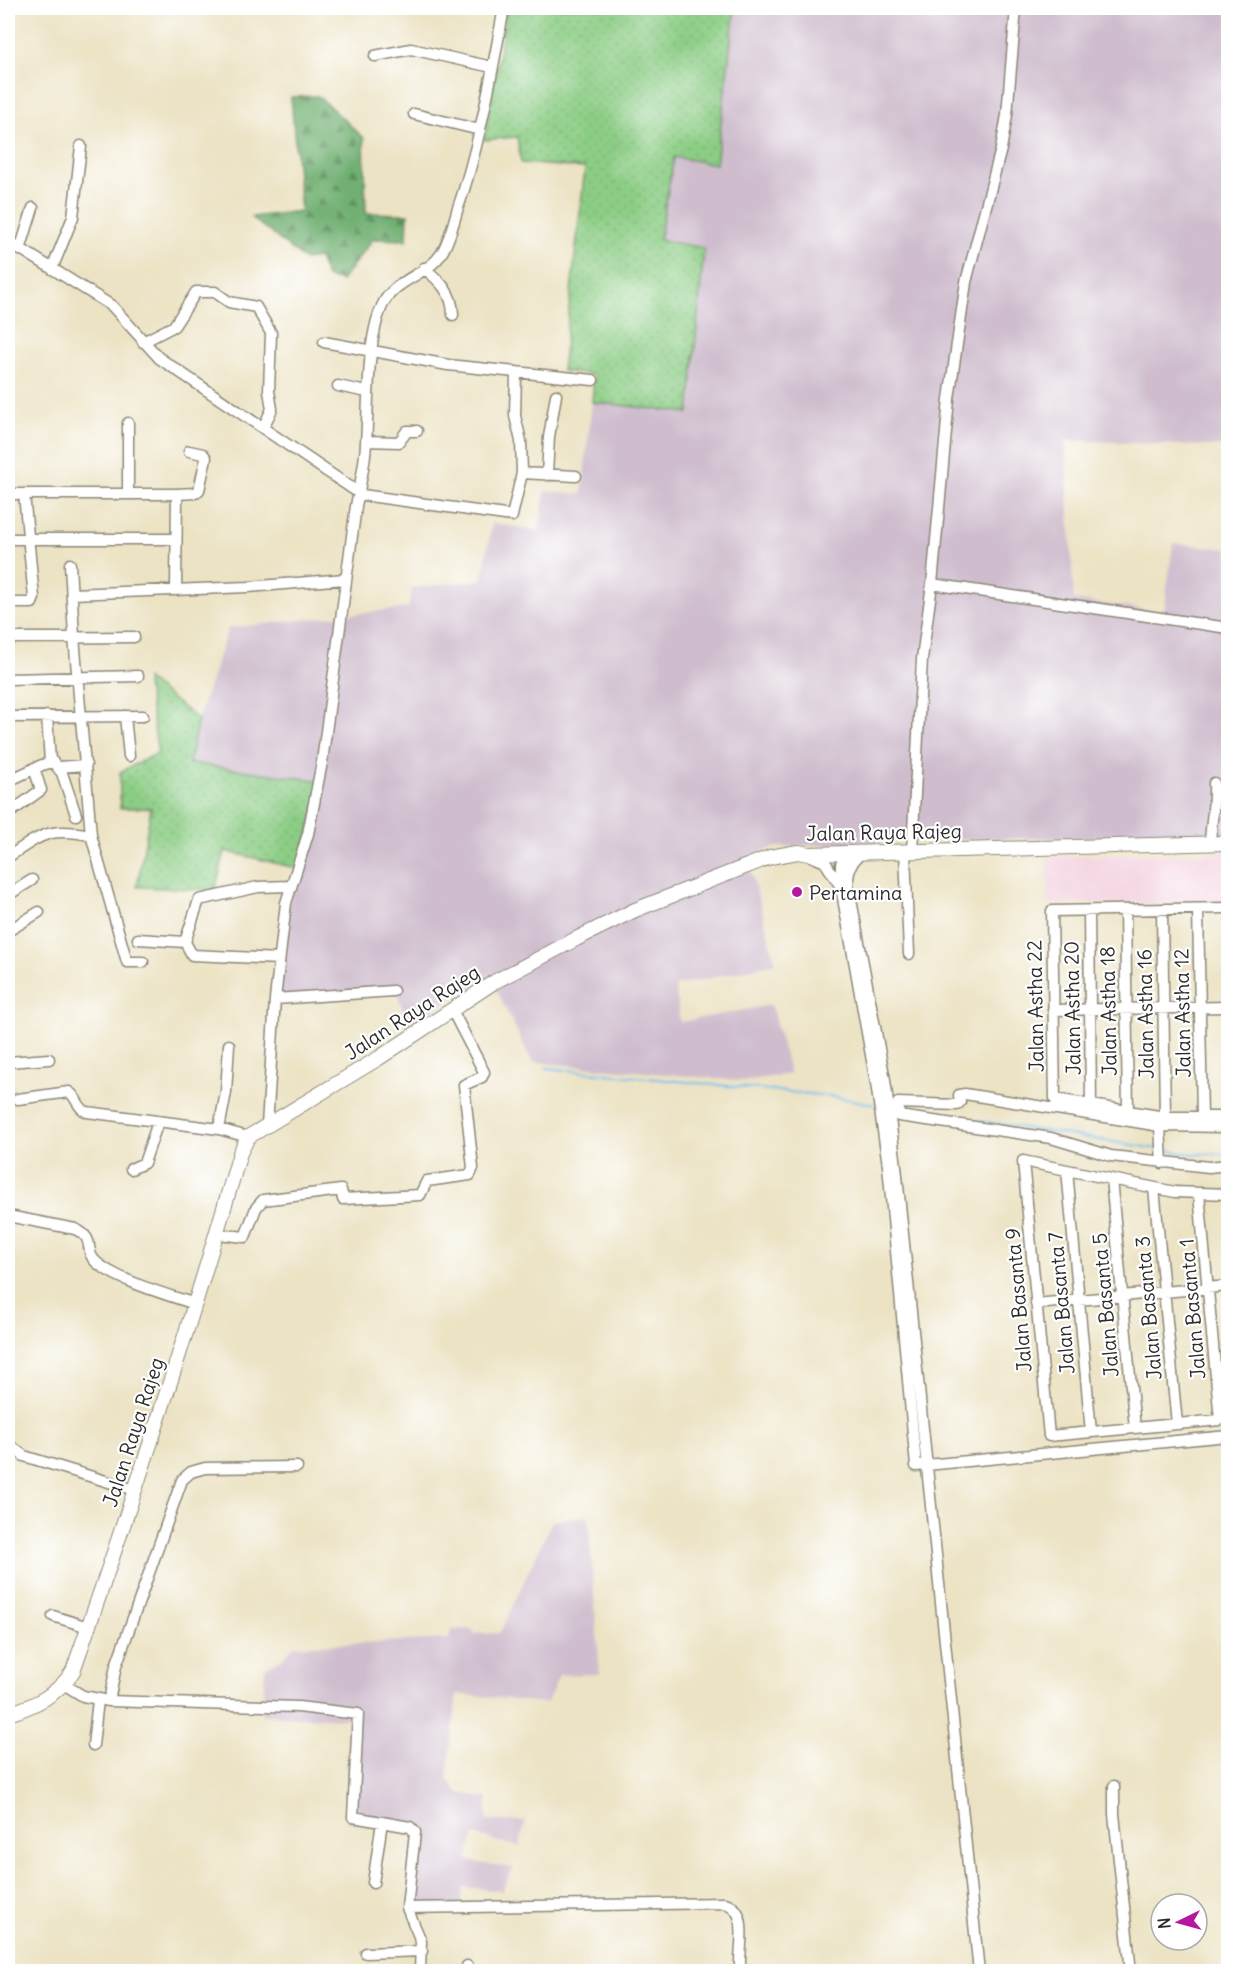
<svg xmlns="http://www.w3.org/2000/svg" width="1236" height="1979" viewBox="0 0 1236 1979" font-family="Delius,sans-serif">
	<defs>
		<pattern id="grass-dots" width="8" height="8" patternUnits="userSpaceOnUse" patternTransform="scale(1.5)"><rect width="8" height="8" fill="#8ccd85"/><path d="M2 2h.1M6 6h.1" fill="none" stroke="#79b073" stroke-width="1.8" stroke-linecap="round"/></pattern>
		<pattern id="forest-firs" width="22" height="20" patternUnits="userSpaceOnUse" patternTransform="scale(1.5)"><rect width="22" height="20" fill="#71b072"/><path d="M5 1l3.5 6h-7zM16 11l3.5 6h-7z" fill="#5d8f5e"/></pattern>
	</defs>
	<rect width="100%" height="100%" fill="#fff"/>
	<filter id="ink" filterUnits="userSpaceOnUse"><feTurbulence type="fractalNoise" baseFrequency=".0167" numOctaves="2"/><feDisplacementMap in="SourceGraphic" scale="12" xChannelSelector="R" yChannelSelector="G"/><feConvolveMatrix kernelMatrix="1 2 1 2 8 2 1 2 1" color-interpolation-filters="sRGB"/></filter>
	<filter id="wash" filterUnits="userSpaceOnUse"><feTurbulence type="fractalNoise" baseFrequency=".008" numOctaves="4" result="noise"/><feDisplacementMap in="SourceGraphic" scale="24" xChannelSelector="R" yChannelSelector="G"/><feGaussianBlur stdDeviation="1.35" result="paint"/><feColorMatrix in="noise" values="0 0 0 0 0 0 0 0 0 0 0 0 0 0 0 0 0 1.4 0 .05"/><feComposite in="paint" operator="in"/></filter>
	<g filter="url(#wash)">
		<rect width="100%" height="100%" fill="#ece3c4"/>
		<!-- built -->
		<path fill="#f3cfdf" d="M1228,853V901L1048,904V857Z"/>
		<!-- industrial -->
		<path fill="#cfbdce" d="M735,8H1228V447L1065,440L1074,600L1164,612L1173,543L1228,549V837L936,839L776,847L747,856L776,963L675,986L680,1022L771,1005L790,1074L743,1081L532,1062L489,975L408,1026L397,991L279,1001L280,930L306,852L189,763L198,719L228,628L408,608L412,588L482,580L492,523L539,531L545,491L582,494L592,402L689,412L659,240L674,157L716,164Z
			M588,1515L600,1674L559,1675L547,1703L457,1694L447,1778L458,1793L487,1798V1821H525L520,1847L474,1835L467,1861L513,1868L502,1891L464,1887L460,1909L410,1910L418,1831L347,1822L348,1719L262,1715L265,1668L283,1658L294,1646L449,1639L451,1630L472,1629L475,1634L500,1633L552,1521Z"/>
		<!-- grass -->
		<path fill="url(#grass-dots)" stroke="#5c7c58" stroke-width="1.5" d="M507,8H735L716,164L674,157L659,240L704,248L689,413L592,402L594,375L562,371L585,168L521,163L517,137L484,140Z
			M146,679L198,719L189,763L321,781L300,869L225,851L215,890L137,887L151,808H120V772L158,753Z"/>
		<!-- forest -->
		<path fill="url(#forest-firs)" stroke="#4e6e4e" stroke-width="1.5" d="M318,96L364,138L366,213L408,214L407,240L373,239L341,281L326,277L319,258L305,260L251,217L301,211L291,97Z"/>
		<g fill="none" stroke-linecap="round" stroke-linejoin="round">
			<!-- stream -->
			<path stroke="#74bded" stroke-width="2" d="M546,1068L829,1096L874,1104
				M903,1109L1158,1149
				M1164,1150L1192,1154H1228"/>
		</g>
	</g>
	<g filter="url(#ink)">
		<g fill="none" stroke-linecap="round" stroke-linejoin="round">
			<defs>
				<path id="street" d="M375,56L411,49L492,67
					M414,114L480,130
					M8,241L112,306L159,358L362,495L512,516L522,473L521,441L515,416L516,373
					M20,250L33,208
					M424,268C440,281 453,293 453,315
					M52,269L73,217L81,146
					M143,342L174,326L196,292H215L229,302L256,307L271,333L269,391L272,409L263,428
					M324,342L448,365L593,380
					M338,386L367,392
					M366,441L399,442L407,431H417
					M522,473L576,476
					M547,475L549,437L556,395
					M8,494H177L176,589
					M128,494V423
					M177,494L195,493L199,490L206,458L203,454L189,451
					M8,539H176
					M70,564L74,637L91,835L127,962H143
					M932,584L1228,628
					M72,594L248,587L345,579
					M8,603H32L34,598L24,494
					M8,638L134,637
					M8,679L138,676
					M47,716L50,762
					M125,716L129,756
					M8,717L143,716
					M58,767L86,765
					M8,781L42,765L53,762L62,773L76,815
					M8,814L41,790L34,768
					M1210,843C1211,822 1215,804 1214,783
					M905,851L909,954
					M912,851L922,659L932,584L949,399L966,282L1001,149L1007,115L1016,8
					M863,852C851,861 848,869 848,884L885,1080L896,1166L979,1972
					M847,853L841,864V887L876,1083L888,1165L916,1466L1228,1436
					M809,855L825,862L839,884
					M8,857C43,834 48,827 91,835
					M8,895L32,880
					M1228,908L1052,911L1055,1099L1165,1117H1228
					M1162,909L1165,1117
					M1198,909L1202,1117
					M1125,910L1128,1111
					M1089,911L1091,1105
					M8,931L39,912
					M138,939L185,942
					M279,959L192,955L185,942L199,900L258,887L290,886
					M275,999L393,991
					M1053,1010L1228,1007
					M8,1062L49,1059
					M18,1099L69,1092C77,1097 78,1109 87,1112L219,1129L248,1137
					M267,1125L275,999L286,903L308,834L322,762L356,506C360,484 365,465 366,443C369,403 366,339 383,304C395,279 429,274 441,254C449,242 453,225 457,211C480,145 491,76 504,8
					M1160,1126L1162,1163
					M1228,1127L1160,1126L965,1094L959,1095L960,1102L957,1105L898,1103L899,1116L1051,1138L1111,1156L1209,1167L1228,1165
					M219,1129L226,1092L229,1045
					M131,1169L144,1163L158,1122
					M1067,1170L1091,1432
					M1111,1179L1135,1428
					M1154,1188L1177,1424
					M1199,1194L1220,1420L1049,1436L1023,1161L1175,1192L1228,1194
					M8,1216L75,1229C97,1239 83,1250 96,1262C116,1280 168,1295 195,1304
					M217,1234L245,1237L256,1208L263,1200L341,1190L343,1199L420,1195L427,1181L470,1175L473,1168L464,1085L482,1077L484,1072L452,1010
					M1036,1304L1228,1286
					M8,1444L24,1456L135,1490
					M53,1616L88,1627
					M65,1685L83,1696L109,1701L298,1707L358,1714L353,1817L410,1827L415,1832L407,1908L421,1941L420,1972
					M109,1701L116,1666L182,1480L191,1472L205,1468L297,1467
					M93,1745L98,1700
					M1114,1786V1814L1131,1972
					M373,1883L382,1822
					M407,1908L725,1903C750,1910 739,1947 740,1966L748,1972
					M366,1953L422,1951
					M466,1972L467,1966"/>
				<path id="secondary" d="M8,1714C34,1706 58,1695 73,1671C133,1500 190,1327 240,1153L248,1137L379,1058L494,982L576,939L635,910L770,857L798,852L809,854L1228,843"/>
			</defs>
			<!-- street casing -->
			<use href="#street" stroke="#8c8778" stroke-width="13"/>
			<!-- secondary casing -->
			<use href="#secondary" stroke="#8c8778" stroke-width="16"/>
			<!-- street -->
			<use href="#street" stroke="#fff" stroke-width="10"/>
			<!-- secondary -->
			<use href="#secondary" stroke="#fff" stroke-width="14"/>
		</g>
	</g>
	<!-- markers -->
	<circle fill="#b5179e" stroke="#fff" stroke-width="2" cx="797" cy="892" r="6"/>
	<g text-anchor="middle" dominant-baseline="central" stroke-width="4.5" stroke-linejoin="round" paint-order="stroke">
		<!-- street labels -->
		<g font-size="20" fill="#2b2b2b" stroke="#fff">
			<text transform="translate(884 832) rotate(-1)">Jalan Raya Rajeg</text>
			<text transform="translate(1035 1006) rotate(-91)">Jalan Astha 22</text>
			<text transform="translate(1072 1008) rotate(-91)">Jalan Astha 20</text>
			<text transform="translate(1108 1011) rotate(-91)">Jalan Astha 18</text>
			<text transform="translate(412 1012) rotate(-33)">Jalan Raya Rajeg</text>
			<text transform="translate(1182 1013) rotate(-91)">Jalan Astha 12</text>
			<text transform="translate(1145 1014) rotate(-91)">Jalan Astha 16</text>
			<text transform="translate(1018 1300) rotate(-95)">Jalan Basanta 9</text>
			<text transform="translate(1061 1303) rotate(-95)">Jalan Basanta 7</text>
			<text transform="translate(1105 1305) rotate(-95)">Jalan Basanta 5</text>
			<text transform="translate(1148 1308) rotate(-95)">Jalan Basanta 3</text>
			<text transform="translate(1192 1309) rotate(-95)">Jalan Basanta 1</text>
			<text transform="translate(133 1432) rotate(-72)">Jalan Raya Rajeg</text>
		</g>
		<!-- poi labels -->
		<g font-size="20" fill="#2b2b2b" stroke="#fff" text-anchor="start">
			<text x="809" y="892">Pertamina</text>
		</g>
	</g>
	<!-- margin -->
	<rect width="1236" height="1979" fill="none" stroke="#fff" stroke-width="30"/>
	<!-- north arrow -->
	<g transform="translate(1179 1922) rotate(265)"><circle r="28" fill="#ffffff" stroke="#aaaaaa" stroke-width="1.5"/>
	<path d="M0-4.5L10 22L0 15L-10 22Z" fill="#b5179e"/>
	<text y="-9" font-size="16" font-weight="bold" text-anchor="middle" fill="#2b2b2b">N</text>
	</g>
</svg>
